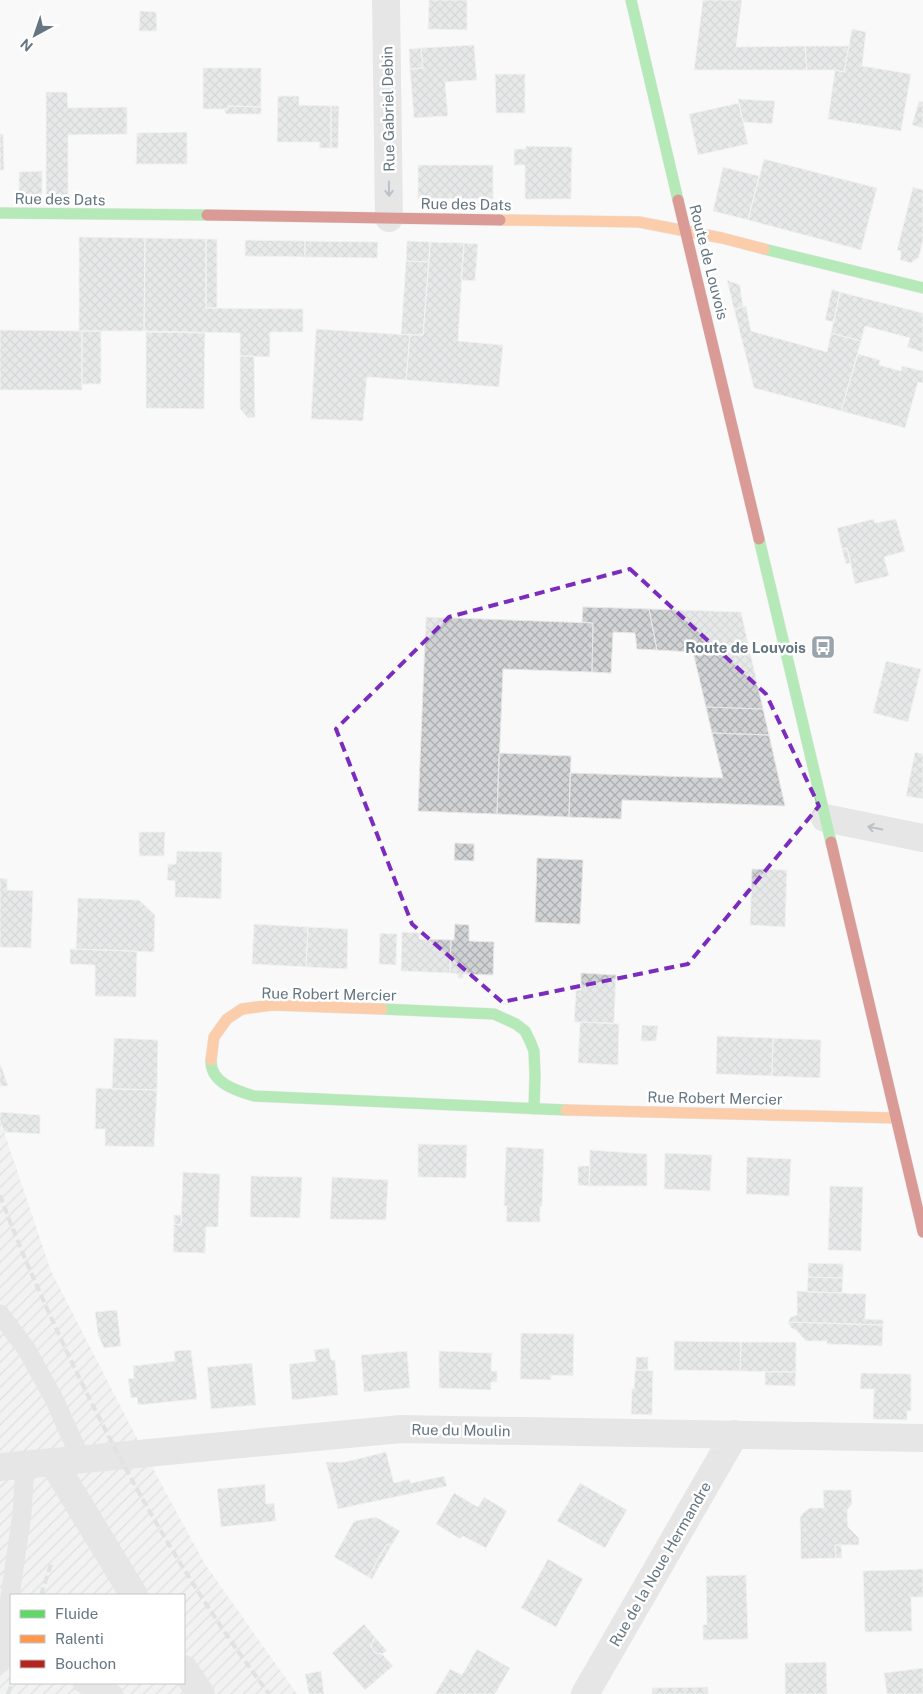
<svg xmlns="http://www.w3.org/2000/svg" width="923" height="1694" viewBox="0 0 923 1694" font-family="'Public Sans',sans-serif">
	<defs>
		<pattern id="industrial-furrows" width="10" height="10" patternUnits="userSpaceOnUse" patternTransform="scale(1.25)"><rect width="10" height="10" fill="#e8e9e9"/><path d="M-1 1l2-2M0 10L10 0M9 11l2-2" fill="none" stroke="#c0c1c2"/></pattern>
		<pattern id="building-cross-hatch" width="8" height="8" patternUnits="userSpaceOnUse" patternTransform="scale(1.25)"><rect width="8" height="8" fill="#d0d2d3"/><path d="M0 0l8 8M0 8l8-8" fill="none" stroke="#acafb1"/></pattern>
	</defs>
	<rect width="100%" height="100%" fill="#f9f9f9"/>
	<!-- industrial -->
	<path fill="url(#industrial-furrows)" fill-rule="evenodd" d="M0,1120L51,1271L144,1452L205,1564L297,1694H0ZM11,1595H184V1683H11Z"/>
	<!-- building -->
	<path fill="url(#building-cross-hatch)" stroke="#e8e8e8" d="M429,0H467V30L428,29Z
		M703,0H742L736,47L805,46L807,70H694Z
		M140,11L156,12L157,31H139Z
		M852,29L866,32L862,66L911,74L901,131L828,119L835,70L844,72Z
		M474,45L477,80L445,82L448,116L414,118L410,69L423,68L421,48Z
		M805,46H849L844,72L835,70H807Z
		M421,48L423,68L410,69L409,49Z
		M203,68H261V107L228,106V109H203Z
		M495,74H525V113H496Z
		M46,92H67L68,108L127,107V134L68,135V195H46Z
		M278,96H299V105L331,106V148H319L320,142H277Z
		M738,99L775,101L772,124L743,122Z
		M919,101L923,102V128L912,125Z
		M739,103L748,144L698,155L689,114Z
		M228,106L261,107V114H226L224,109H228Z
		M331,106H339L338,148H331Z
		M187,132V164H136L137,133Z
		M0,134H3L4,170H0Z
		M526,146L572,147L571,199H525V165H514V149H526Z
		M764,159L877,188L861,250L748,220Z
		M418,165H493V199L418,198Z
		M723,167L759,176L748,220L713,211Z
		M42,171V195H19V172Z
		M913,187L923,190V240L919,257L911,263L900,260L901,251L897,250Z
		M79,237L145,238L144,331H79Z
		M145,238L206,239V308L303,309V332H270V357L240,356V333L144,331Z
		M206,239H217V308H206Z
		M245,240L305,241V257L245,256Z
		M305,241L378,242L377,258L305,257Z
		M407,241L430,242L429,262L406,261Z
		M430,242L464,243L458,341L503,345L499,387L406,380L410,335H423Z
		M464,243L478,244L475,281L461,280Z
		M406,261L429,262L423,335L401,334Z
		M727,280L740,285L743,307L734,309Z
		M832,289L840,292L834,322L825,320Z
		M840,292L923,313V352L907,347L910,338L865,326L861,341L831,333Z
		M746,306L751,331L827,352L831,333L861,341L841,411L754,388L734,309Z
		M316,329L410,335L406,380L367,377L363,421L311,419Z
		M0,330L82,331V390H0Z
		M82,331H101V384H82Z
		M146,332L205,333L204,409L146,408Z
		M858,354L880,360L879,365L901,371L902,366L923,371V383L918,382L905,428L841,411Z
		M240,356H254L255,417L248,418L240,409Z
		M874,519L875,523L896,519L905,551L884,557L889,576L855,584L847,548L842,549L837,528Z
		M847,548L851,563L846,564L842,549Z
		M583,607L649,609L657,650L637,649L635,633L613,632L611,673L592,672L593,623L582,622Z
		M649,609L741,612L763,709L706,707L693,652L657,650Z
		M426,617L593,623L592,672L503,669L497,814L418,811Z
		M886,661L921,669L908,722L873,713Z
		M706,707L763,709L769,735L712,733Z
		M712,733L769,735L785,806L622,800L621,819L569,817L570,773L723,778Z
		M915,752L923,754V799L906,796Z
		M499,753L571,756L569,817L497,814Z
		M139,832H165L164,856H139Z
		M455,843L474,844V861L454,860Z
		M177,851L222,852L221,899L175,897V881L167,880L168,864H176Z
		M537,858L583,860L580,924L535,922Z
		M752,869L787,870L785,927L750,925Z
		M0,878L7,879V890L33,891L31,948L0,947Z
		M78,898L139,900L155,915L154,952L76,949Z
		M254,924L308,927L306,967L252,964Z
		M455,924L469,925V941L494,942L493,975L463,974V978H458V974L450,973L451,940H454Z
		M308,927L348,929L347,969L306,967Z
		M402,932L420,933L419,939L451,940L450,973L401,971Z
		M380,933L397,934L396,965L379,964Z
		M70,949L137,951L136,997L95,996V965L70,964Z
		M581,973L616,975L614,1023L574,1022L576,990H581Z
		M580,1022L619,1024L618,1065L578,1063Z
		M642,1025L658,1026L656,1041H641Z
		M717,1036L773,1038L772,1076L716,1074Z
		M114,1038L158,1040L157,1090L112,1089Z
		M773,1038L821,1040L820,1078L772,1076Z
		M0,1063L8,1086H0Z
		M96,1088L157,1090L154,1147L105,1146V1129H95Z
		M0,1112L40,1115V1134L4,1132L0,1120Z
		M418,1144L467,1145L466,1178L418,1177Z
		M506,1147L544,1149L542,1207L540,1206V1222H506L507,1206H504Z
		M590,1150L647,1154V1186H589Z
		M665,1153L712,1155L710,1191L664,1189Z
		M747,1157L791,1159L789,1196L746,1194Z
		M578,1166H590L589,1186L578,1185Z
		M183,1172L220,1174L218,1227H206L205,1253L173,1252L174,1224L181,1225Z
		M251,1176L302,1177L300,1218L250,1217Z
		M332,1177L388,1180L386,1220L330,1219Z
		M830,1186L863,1187L861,1251L828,1250Z
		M174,1215H182L181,1225L174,1224Z
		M808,1263L843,1264V1278L808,1277Z
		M808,1277L843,1278L842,1293L807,1292Z
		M797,1291L866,1294L865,1319L883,1320V1325L788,1322L791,1317L797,1315Z
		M117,1310L121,1346L104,1348L98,1335L95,1312Z
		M788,1322L883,1325L882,1346L827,1344V1341H806L796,1330L791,1328Z
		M521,1333L574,1334L573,1376L551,1375V1380L520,1379Z
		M674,1341L741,1342L740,1371L674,1370Z
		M741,1342H796V1372L740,1371Z
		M329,1348L331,1360H335L338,1395L292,1400L289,1364L316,1361L314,1350Z
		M191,1350L197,1399L138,1405L137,1397L131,1398L128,1379L134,1378L133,1366L175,1361L174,1351Z
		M407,1351L410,1388L364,1392L361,1355Z
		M439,1351L492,1353L491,1371H497V1382H491V1390L439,1388Z
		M636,1357H648V1370H636Z
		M252,1363L256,1405L211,1409L207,1367Z
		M635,1370L653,1371L652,1415L631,1414L632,1389H634Z
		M765,1372H796L795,1386L765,1385Z
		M861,1373L911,1374V1411H907V1420L873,1419L874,1389H860Z
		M386,1452L394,1483L409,1479L411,1483L444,1476L447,1486L338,1509L326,1462H345Z
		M580,1483L627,1510L605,1548L557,1521Z
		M265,1484L266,1504L274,1503L276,1521L221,1527L217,1489Z
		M823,1490H851L852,1504L847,1510L848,1527L859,1538V1545H835L836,1558L801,1559L800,1517L804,1512L810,1508H824Z
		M454,1493L478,1507L484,1497L507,1511L486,1548L463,1536L460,1539L436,1524Z
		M376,1517L400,1531L391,1546L387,1544L368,1577L334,1557L354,1521Z
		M387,1544L391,1546L372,1579L368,1577Z
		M835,1545H841L842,1558H836Z
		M548,1559L583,1579L556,1627L521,1608Z
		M923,1569V1597H911L912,1631L865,1632L863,1571Z
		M746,1575L748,1639L703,1640V1625L707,1624L706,1576Z
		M364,1624L375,1637L371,1646L375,1653L382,1654L393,1666L365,1690L332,1653Z
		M375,1637L387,1651L382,1654L375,1653L371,1646Z
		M477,1649L510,1668L495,1694H435L450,1669L462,1675Z
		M826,1662L827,1694H785V1663Z
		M923,1668V1694H887L884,1673Z
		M321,1671L324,1694H309L305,1674Z
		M708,1687V1694H652V1688Z"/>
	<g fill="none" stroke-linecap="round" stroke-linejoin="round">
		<defs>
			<path id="fast" d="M631,0L678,200
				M0,213L207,215
				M764,249L923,288
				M759,539L831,842
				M382,1009L494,1014L516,1024L525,1031L530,1041L534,1051L535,1075L534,1109
				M211,1060C210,1083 237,1091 254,1096L566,1110"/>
			<path id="slow" d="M500,220L639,222L722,238L764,249
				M211,1060L214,1037L227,1019L242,1009L272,1005L382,1009
				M566,1110L896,1118"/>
			<path id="jam" d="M678,200L759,539
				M207,215L500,220
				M831,842L923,1232"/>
		</defs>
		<!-- fast casing -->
		<use href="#fast" stroke="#d5d6d7" stroke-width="12"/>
		<!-- slow casing -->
		<use href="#slow" stroke="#d5d6d7" stroke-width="12"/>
		<!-- jam casing -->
		<use href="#jam" stroke="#d5d6d7" stroke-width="12"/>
		<!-- lane -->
		<path stroke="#cecfd0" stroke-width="19" d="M0,1314L27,1350L54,1399L81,1459
			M0,1664L22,1514L25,1464
			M82,1683L114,1694"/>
		<!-- street -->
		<path stroke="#cecfd0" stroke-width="28" d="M386,0L389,218
			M825,818L923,838
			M53,1462L134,1595
			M0,1467L401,1429L923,1438
			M184,1669L201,1694
			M585,1694L735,1434"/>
		<!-- fast -->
		<use href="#fast" stroke="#63d668" stroke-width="11"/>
		<!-- slow -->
		<use href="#slow" stroke="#ff974d" stroke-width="11"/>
		<!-- jam -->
		<use href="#jam" stroke="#b3261e" stroke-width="11"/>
		<!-- rail -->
		<path stroke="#c3c5c6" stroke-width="4" stroke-dasharray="8 4" stroke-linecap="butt" d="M0,1195C19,1248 43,1300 67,1352C124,1473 189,1587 269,1694
			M41,1595L52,1561
			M8,1694L12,1683"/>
	</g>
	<!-- one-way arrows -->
	<defs><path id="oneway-shaft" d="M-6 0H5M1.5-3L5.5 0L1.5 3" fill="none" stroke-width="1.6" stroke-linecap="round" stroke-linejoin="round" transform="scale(1.25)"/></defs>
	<g stroke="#707f8b">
		<use href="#oneway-shaft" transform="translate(389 189) rotate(89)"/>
		<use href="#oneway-shaft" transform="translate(875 828) rotate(-168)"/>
	</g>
	<!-- marked area -->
	<path d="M0 0H923V1694H0ZM630,569L766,694L819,806L688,964L502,1002L412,924L336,729L449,617Z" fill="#f9f9f9" fill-opacity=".55" fill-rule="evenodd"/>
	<path fill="none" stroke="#7b2cbf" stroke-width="4" stroke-dasharray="10 6" stroke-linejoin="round" d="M630,569L766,694L819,806L688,964L502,1002L412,924L336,729L449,617Z"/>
	<!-- icons -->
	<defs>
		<symbol id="bus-square" viewBox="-11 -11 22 22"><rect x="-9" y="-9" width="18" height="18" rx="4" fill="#99a4ac" stroke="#fff"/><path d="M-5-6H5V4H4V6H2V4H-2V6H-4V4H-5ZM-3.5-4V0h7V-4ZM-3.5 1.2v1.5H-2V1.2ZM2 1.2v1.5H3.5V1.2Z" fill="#fff"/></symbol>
	</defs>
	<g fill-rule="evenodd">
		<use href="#bus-square" x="809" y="633" width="28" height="28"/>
	</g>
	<g text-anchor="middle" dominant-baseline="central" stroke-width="5" stroke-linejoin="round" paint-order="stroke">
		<!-- street labels -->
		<g font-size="15" fill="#657683" stroke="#fff">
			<text transform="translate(388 109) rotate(-91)">Rue Gabriel Debin</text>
			<text transform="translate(60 199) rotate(1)">Rue des Dats</text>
			<text transform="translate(466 204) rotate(1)">Rue des Dats</text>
			<text transform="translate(709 262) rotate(76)">Route de Louvois</text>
			<text transform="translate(329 994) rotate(1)">Rue Robert Mercier</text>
			<text transform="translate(715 1098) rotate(1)">Rue Robert Mercier</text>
			<text transform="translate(461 1430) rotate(1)">Rue du Moulin</text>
			<text transform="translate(660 1564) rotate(-60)">Rue de la Noue Hermandre</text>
		</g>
		<!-- poi labels -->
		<g font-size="15" font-weight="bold" fill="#657683" stroke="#fff" text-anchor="end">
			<text x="806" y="647">Route de Louvois</text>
		</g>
	</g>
	<!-- legend -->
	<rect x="10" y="1594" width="175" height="90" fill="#ffffff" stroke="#c1c8cd"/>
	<rect x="20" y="1610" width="25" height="8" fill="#63d668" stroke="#c1c8cd"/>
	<text x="55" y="1619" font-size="15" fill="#657683">Fluide</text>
	<rect x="20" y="1635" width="25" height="8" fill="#ff974d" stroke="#c1c8cd"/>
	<text x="55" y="1644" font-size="15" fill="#657683">Ralenti</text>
	<rect x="20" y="1660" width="25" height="8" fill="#b3261e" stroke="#c1c8cd"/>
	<text x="55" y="1669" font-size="15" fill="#657683">Bouchon</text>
	<!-- north arrow -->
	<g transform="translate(35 35) rotate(220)" stroke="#ffffff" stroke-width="4" paint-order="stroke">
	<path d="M0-4L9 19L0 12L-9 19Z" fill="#657683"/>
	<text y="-8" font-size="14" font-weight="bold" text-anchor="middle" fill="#657683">N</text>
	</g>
</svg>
